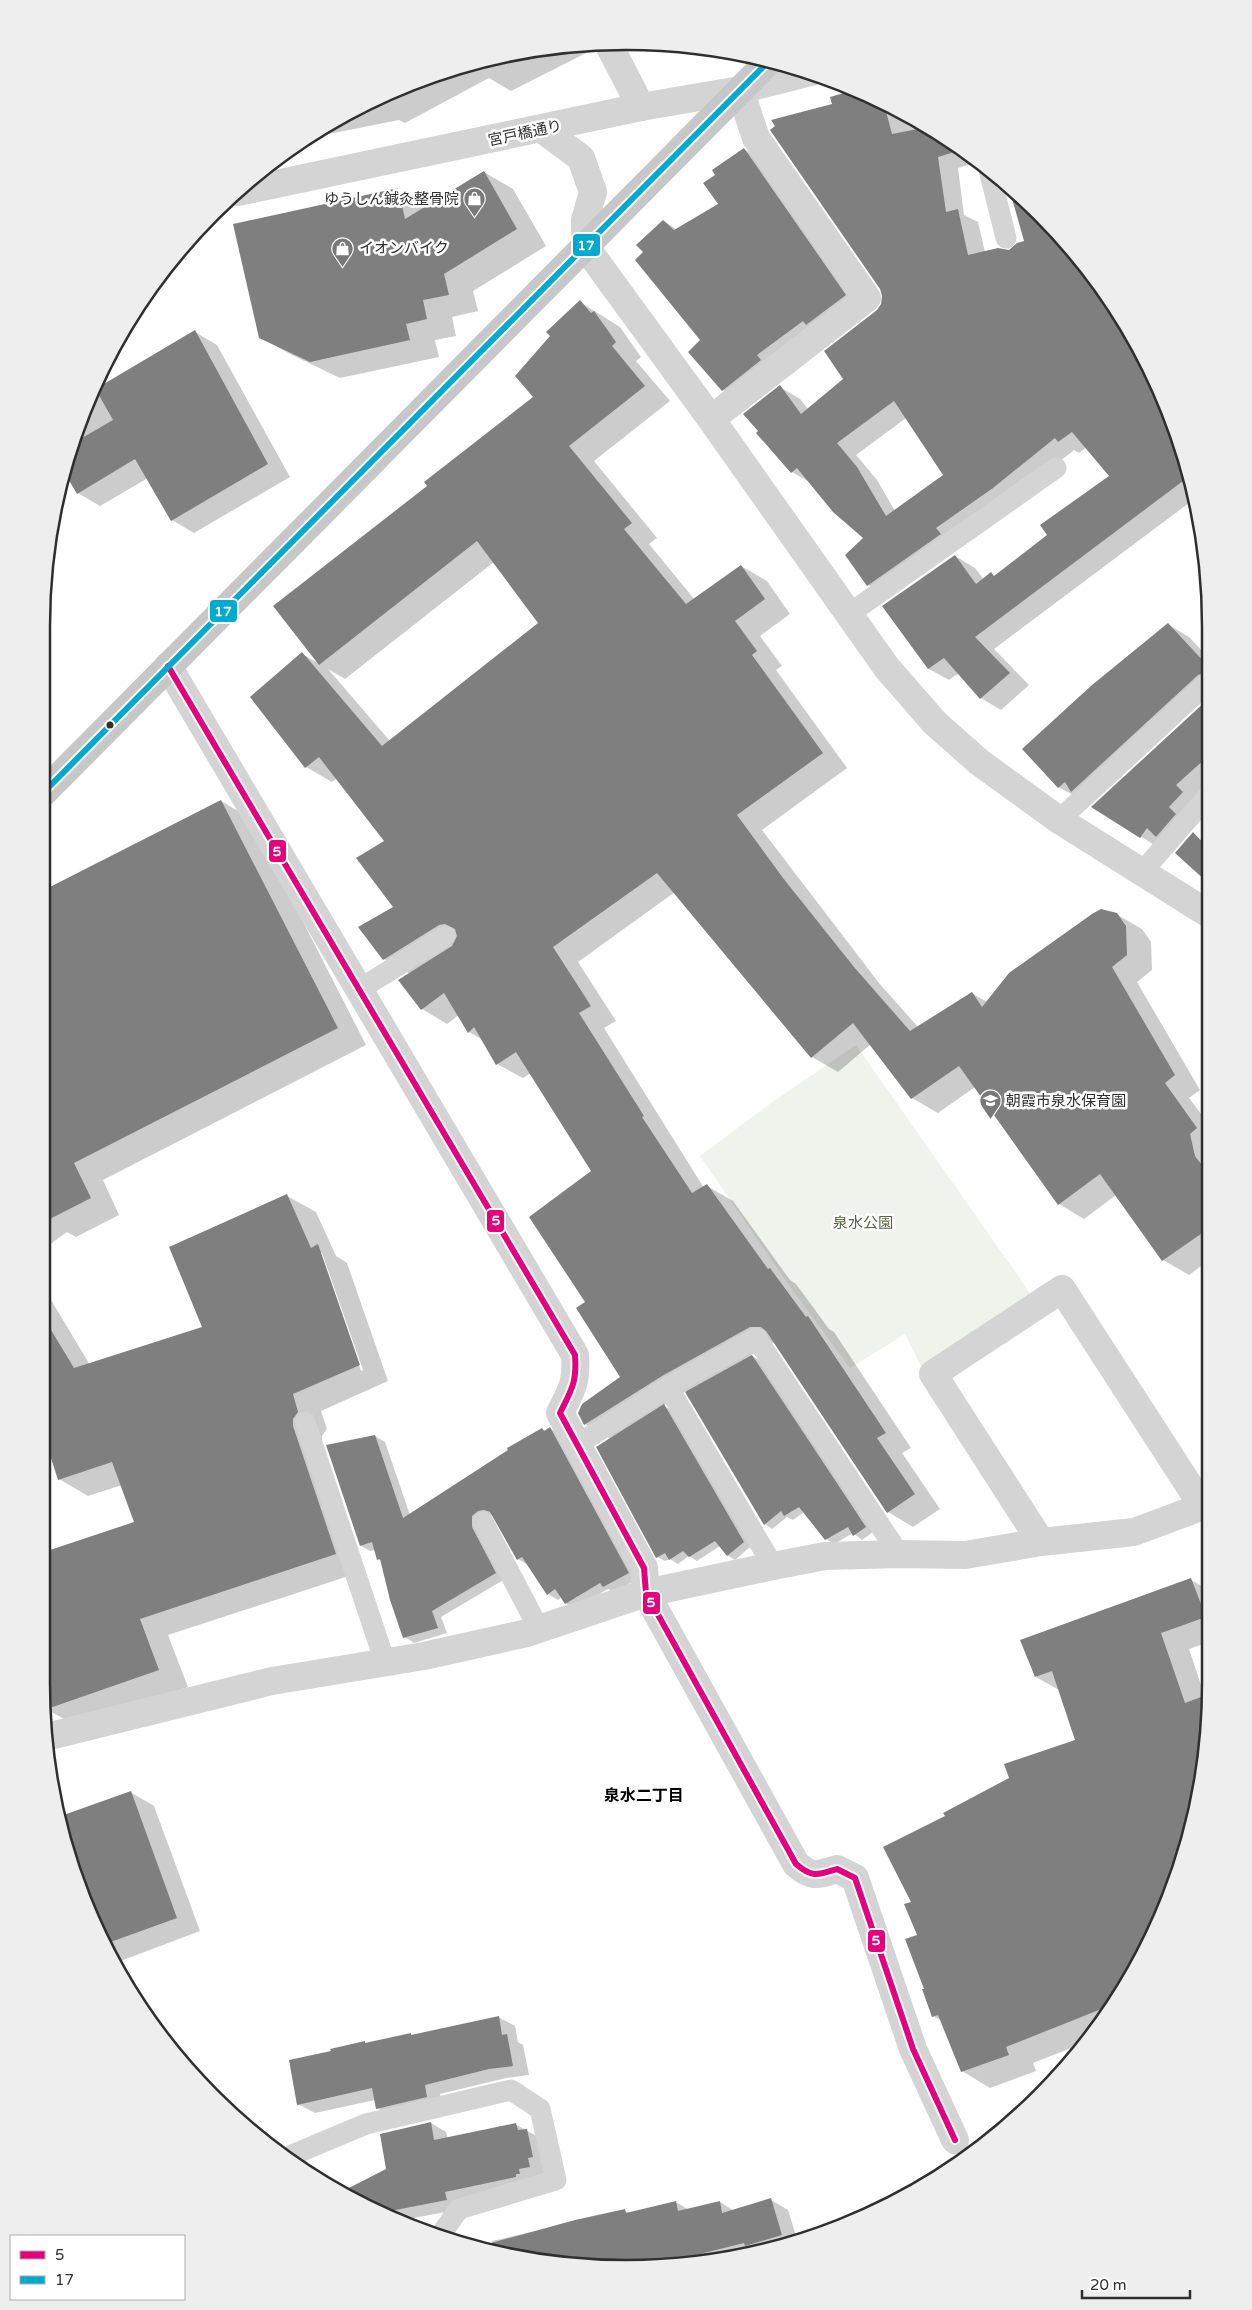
<svg xmlns="http://www.w3.org/2000/svg" width="1252" height="2310" viewBox="0 0 1252 2310" font-family="'Varela Round','Noto Sans JP',sans-serif">
	<rect width="100%" height="100%" fill="#fff"/>
	<!-- green -->
	<path fill="#f0f2ec" d="M856,1045L1030,1293L921,1366L905,1334L850,1368L786,1281L700,1156L771,1103Z"/>
	<!-- shadow -->
	<path fill="#0003" fill-rule="evenodd" d="M586,43L590,51L511,91L489,78L405,123L399,120L309,138L367,102L474,61Z
		M856,91L918,119L978,162L958,168L964,215L978,222L985,252H1009L1025,242L1015,190L1079,263L1092,320L1097,284L1112,301L1166,402L1193,500L994,649L1029,685L1001,710L981,698L959,673L949,680L929,669L883,607L955,556L975,568L984,580L991,574L995,576L1049,536L1111,476L1087,447L1079,453L1074,450L888,597L868,585L865,538L811,483L792,472L780,387L800,399L808,409L845,380L882,305L884,297L834,104ZM906,418L945,476L895,511L877,480L856,455Z
		M744,149L755,156L856,301L734,396L723,390L702,340L645,251L664,221L677,230L720,204L716,175Z
		M484,172L513,189L546,246L473,291L478,311L452,317L456,336L435,340L439,357L340,378L290,354L260,337L398,190L428,207Z
		M580,302L620,327L641,357L636,361L670,401L594,461L657,538L649,544L695,600L741,566L767,581L790,614L760,636L782,666L776,670L847,768L762,830L879,983L918,1027L972,993L987,1002L1116,914L1142,929L1151,942L1152,970L1137,982L1200,1090L1189,1098L1208,1123V1261L1189,1275L1163,1260L1116,1195L1084,1219L1059,1204L975,1087L938,1113L912,1098L871,1044L838,1072L812,1057L675,892L578,962L616,1021L604,1028L704,1188L707,1186L733,1201L790,1280L796,1284L829,1329L834,1332L911,1448L902,1453L940,1509L913,1527L888,1512L775,1342L751,1355L760,1361L873,1532L862,1540L853,1533L834,1544L826,1539L804,1512L793,1520L787,1517L772,1529L765,1524L686,1391L663,1406L672,1410L751,1546L735,1560L727,1555L720,1546L697,1561L689,1556L678,1564L670,1559L665,1561L657,1557L611,1439L585,1424L579,1413L622,1378L587,1302L593,1172L531,1073L523,1078L497,1064L483,1040L469,1032L459,1015L447,1024L422,1009L410,974L384,959L395,908L386,841L337,778L332,782L306,767L302,654L320,664L428,486L535,397ZM494,562L540,624L390,741L328,669L345,679Z
		M195,332L217,345L290,477L194,533L172,520L148,478L100,506L78,493L64,469L96,390Z
		M1169,625L1189,637L1206,655V697L1079,798L1058,787Z
		M1206,702L1207,787L1161,849L1093,807Z
		M221,801L250,818L366,1045L103,1180L119,1215L76,1237L67,1232L42,1250V892Z
		M1193,834L1207,845V881Z
		M287,1196L316,1212L336,1256L347,1263L388,1381L321,1411L327,1429L322,1436V1444L364,1571L168,1635L188,1687L75,1725L46,1709L41,1684L136,1523L122,1485L88,1496L59,1479L42,1426V1285L90,1365L204,1327ZM320,1253H322L363,1370L361,1371Z
		M550,1428L559,1434L638,1579L614,1592L608,1589L575,1608L565,1603L561,1597L558,1600L548,1594L528,1565L518,1559L493,1515L488,1516L505,1579L441,1617L447,1633L414,1643L405,1637L382,1561L378,1559L375,1550L370,1551L361,1546L375,1436L385,1442L410,1515L542,1429L546,1431Z
		M1191,1580L1209,1590V1642L1189,1649L1205,1697L1209,1696L1210,1722L1133,1976L1089,2041L1033,2063L1036,2071L990,2088L962,2071L942,2021L933,2016L912,1902L946,1816L1076,1741L1059,1690L1036,1677Z
		M130,1792L154,1806L200,1931L118,1962L111,1958L72,1872L58,1819Z
		M498,2017L515,2026L518,2042L523,2045L529,2075L506,2078L440,2094L442,2106L393,2117L377,2108L375,2100L315,2113L298,2104L332,2052L364,2042L367,2044L411,2034L413,2035Z
		M239,2119L259,2131L264,2142L240,2123L237,2120Z
		M431,2123L446,2132L448,2139L515,2124L542,2139L545,2175L462,2209L408,2219L413,2228L402,2224L346,2194L388,2170Z
		M771,2200L788,2210L798,2242L777,2249L665,2267H587L491,2252L494,2251L492,2241L624,2211L629,2213L676,2202L689,2210L720,2202L734,2211Z"/>
	<!-- building -->
	<path fill="#7f7f7f" fill-rule="evenodd" d="M854,90L884,104L892,134L928,127L961,150L938,157L946,212L958,209L968,255L998,248L1009,250L1017,243L1024,241L1008,184L1112,301L1166,402L1187,478L975,637L1010,673L980,699L944,658L928,669L882,606L955,555L976,584L991,572L994,576L1047,535L1040,525L1109,476L1072,432L1058,442L1055,438L993,488L936,528L941,534L867,586L845,555L863,538L833,512L797,468L791,473L756,433L758,431L743,414L780,385L801,414L843,379L824,351L877,310L881,304L882,296L880,289L770,130L775,126L771,120L832,104L830,97ZM894,401L943,475L886,516L857,467L837,443Z
		M744,148L846,295L806,325L803,321L757,355L761,360L722,391L688,352L700,340L635,260L643,252L636,245L663,220L674,230L718,204L703,183L715,175L712,170Z
		M484,171L517,229L444,274L449,295L423,300L427,319L406,324L410,340L310,362L259,338L233,224L398,188L405,219Z
		M580,300L591,313L594,311L616,342L612,346L645,386L569,446L632,523L624,529L686,604L741,565L765,599L735,621L757,651L752,655L823,753L737,815L783,878L854,967L910,1031L972,992L982,1007L1009,973L1092,914L1101,909L1117,913L1126,926L1127,955L1112,967L1175,1075L1165,1083L1197,1128L1190,1134L1195,1156L1208,1173V1229L1162,1261L1100,1174L1058,1205L959,1066L911,1099L853,1023L811,1058L657,873L553,947L591,1006L579,1013L644,1116L642,1117L692,1193L707,1184L768,1269L770,1268L806,1317L808,1316L886,1433L877,1438L915,1494L887,1513L766,1331L761,1327H750L662,1376L584,1425L578,1413L582,1404L620,1377L576,1308L585,1302L529,1217L591,1171L516,1052L496,1065L474,1027L468,1033L444,993L421,1010L398,980L452,946L457,936L455,929L445,924L439,925L383,960L358,927L393,907L356,858L384,841L319,757L305,768L250,697L302,652L382,746L538,623L477,541L319,665L273,606L427,486L424,482L533,397L515,376L550,336L546,332Z
		M195,330L268,464L171,521L135,459L77,494L63,470L75,442L113,420L96,390L97,388Z
		M1168,623L1206,664V672L1198,675L1071,792L1065,782L1058,788L1022,749L1092,685Z
		M1206,701V758L1176,785L1183,792L1169,807L1176,814L1156,837L1147,828L1140,838L1091,807Z
		M221,800L338,1028L74,1163L91,1198L42,1223V891Z
		M1193,832L1207,847V882L1175,853Z
		M287,1194L311,1248L318,1244L360,1365L293,1394L298,1412L293,1419V1426L336,1554L140,1619L159,1670L44,1710L41,1684V1553L134,1522L112,1462L58,1480L42,1430V1315L74,1368L202,1327L169,1247Z
		M752,1355L866,1527L853,1536L848,1527L825,1540L799,1507L784,1516L781,1511L764,1525L685,1392Z
		M664,1404L744,1542L727,1556L715,1541L689,1557L683,1551L669,1560L665,1553L656,1558L596,1447Z
		M550,1427L629,1573L603,1587L600,1583L565,1604L555,1589L547,1595L522,1557L517,1560L490,1512L484,1510L478,1511L472,1516V1527L496,1573L432,1611L438,1628L403,1638L390,1600L380,1559L377,1560L372,1542L360,1546L326,1445L375,1435L403,1518L508,1450L507,1448L542,1428L544,1431Z
		M1191,1578L1206,1617L1161,1633L1185,1703L1209,1694L1210,1722L1191,1836L1133,1976L1114,2004L1006,2047L1009,2055L961,2072L938,2015L932,2017L922,1989H924L905,1939L917,1935L904,1904L911,1902L883,1847L945,1816L943,1813L1009,1778L1004,1764L1075,1740L1052,1671L1035,1677L1020,1640Z
		M131,1791L177,1918L105,1944L72,1872L58,1817Z
		M499,2016L502,2035L507,2034L513,2066L489,2069L425,2085L427,2097L376,2109L372,2088L297,2105L289,2060L331,2051L330,2049L365,2041V2043L411,2033V2035Z
		M431,2122L434,2140L516,2123L518,2130L527,2129L533,2157L528,2158L530,2167L519,2169L520,2174H516V2177L445,2192L447,2200L380,2213L341,2192L386,2169L380,2134Z
		M771,2198L782,2235L745,2246L744,2243L676,2260L678,2265L665,2267H587L473,2248L575,2220L625,2209L626,2213L676,2201L678,2211L720,2201L722,2213Z"/>
	<g fill="none" stroke-linecap="round" stroke-linejoin="round">
		<!-- service -->
		<path stroke="#d4d4d4" stroke-width="21" d="M989,170L1006,238
			M849,614L1056,468
			M1059,820L1206,684
			M1143,871L1207,797
			M360,989L445,936
			M668,1387L773,1566
			M305,1422L385,1662
			M578,1444L668,1387L756,1338L899,1554
			M483,1522L539,1629
			M298,2168L292,2155L366,2124L511,2090L540,2109L556,2180L459,2209L439,2237"/>
		<!-- minor -->
		<path stroke="#d4d4d4" stroke-width="28" d="M608,43L641,107
			M543,130L581,158L593,192L585,220V246
			M711,419L867,298L756,138L740,90
			M168,666L575,1355C577,1382 572,1389 560,1413L644,1568L646,1593L796,1864C812,1878 818,1875 837,1869L855,1878L913,2049L955,2140
			M1041,1542L933,1374L1062,1289L1203,1507
			M46,1737L272,1681L424,1656L527,1633L646,1593L773,1566L825,1556L899,1554L965,1555L1041,1542L1134,1532L1209,1504"/>
		<!-- tertiary -->
		<path stroke="#d4d4d4" stroke-width="28" d="M238,192L641,107L740,90L811,72
			M585,246L711,419L887,668L935,723L979,762L1059,820L1207,913"/>
		<!-- primary -->
		<path stroke="#c7c7c7" stroke-width="28" d="M42,794L768,62"/>
		<defs>
			<path id="bus-1" d="M168,666L575,1355C577,1382 572,1389 560,1413L644,1568L646,1593L796,1864C812,1878 818,1875 837,1869L855,1878L913,2049L955,2140"/>
			<path id="bus-2" d="M42,794L768,62"/>
		</defs>
		<!-- bus-1 casing -->
		<use href="#bus-1" stroke="#fff" stroke-width="10"/>
		<!-- bus-2 casing -->
		<use href="#bus-2" stroke="#fff" stroke-width="10"/>
		<!-- bus-1 -->
		<use href="#bus-1" stroke="#e5007d" stroke-width="6"/>
		<!-- bus-2 -->
		<use href="#bus-2" stroke="#00a9ce" stroke-width="6"/>
	</g>
	<!-- icons -->
	<defs>
		<symbol id="shop-pin" viewBox="-11 -11 22 30"><path d="M0 17L-7.5 6A9.5 9.5 0 1 1 7.5 6Z" fill="#787878" stroke="#fff"/><path d="M-5-2.5h2.3a2.7 3.5 0 0 1 5.4 0H5L5.5 6h-11ZM-1.5-2.5h3a1.5 2.3 0 0 0-3 0Z" fill="#fff"/></symbol>
		<symbol id="school-pin" viewBox="-11 -11 22 30"><path d="M0 17L-7.5 6A9.5 9.5 0 1 1 7.5 6Z" fill="#787878" stroke="#fff"/><path d="M0-5L7-2L0 1L-7-2ZM-4 1L0 2.5L4 1V4Q0 6-4 4Z" fill="#fff"/></symbol>
	</defs>
	<g fill-rule="evenodd">
		<use href="#shop-pin" x="462" y="186" width="25" height="34"/>
		<use href="#shop-pin" x="330" y="236" width="25" height="34"/>
		<use href="#school-pin" x="978" y="1088" width="25" height="34"/>
	</g>
	<!-- markers -->
	<circle fill="#2f2f2f" stroke="#fff" stroke-width="2" cx="110" cy="725" r="4.5"/>
	<g text-anchor="middle" dominant-baseline="central" stroke-width="5" stroke-linejoin="round" paint-order="stroke">
		<!-- street labels -->
		<g font-size="15" fill="#2f2f2f" stroke="#fff">
			<text transform="translate(525 133) rotate(-12)">宮戸橋通り</text>
		</g>
		<!-- poi labels -->
		<g font-size="15" fill="#2f2f2f" stroke="#fff" text-anchor="start">
			<text x="459" y="199" text-anchor="end">ゆうしん鍼灸整骨院</text>
			<text x="359" y="248">イオンバイク</text>
			<text x="1006" y="1101">朝霞市泉水保育園</text>
		</g>
		<!-- park labels -->
		<g font-size="15" fill="#576641" stroke="#fff">
			<text x="863" y="1223">泉水公園</text>
		</g>
		<!-- neighbourhood labels -->
		<g font-size="16" font-weight="bold" fill="#000" stroke="#fff">
			<text x="644" y="1796">泉水二丁目</text>
		</g>
	</g>
	<!-- crop -->
	<path d="M0 0H1252V2310H0ZM626 50H626A576 576 0 0 1 1202 626V1684A576 576 0 0 1 626 2260H626A576 576 0 0 1 50 1684V626A576 576 0 0 1 626 50Z" fill="#eee" fill-rule="evenodd"/>
	<path fill="none" stroke="#2f2f2f" stroke-width="2.5" d="M626 50H626A576 576 0 0 1 1202 626V1684A576 576 0 0 1 626 2260H626A576 576 0 0 1 50 1684V626A576 576 0 0 1 626 50Z"/>
	<g stroke="#fff" stroke-width="2">
		<rect x="572" y="233" width="29" height="24" rx="5" fill="#00a9ce"/>
		<rect x="209" y="599" width="29" height="24" rx="5" fill="#00a9ce"/>
		<rect x="268" y="839" width="19" height="24" rx="5" fill="#e5007d"/>
		<rect x="486" y="1209" width="19" height="24" rx="5" fill="#e5007d"/>
		<rect x="642" y="1591" width="19" height="24" rx="5" fill="#e5007d"/>
		<rect x="867" y="1929" width="19" height="24" rx="5" fill="#e5007d"/>
	</g>
	<g font-size="14" text-anchor="middle" font-weight="bold" fill="#fff">
		<text x="586" y="250">17</text>
		<text x="223" y="616">17</text>
		<text x="277" y="856">5</text>
		<text x="496" y="1225">5</text>
		<text x="651" y="1607">5</text>
		<text x="876" y="1945">5</text>
	</g>
	<!-- legend -->
	<rect x="10" y="2235" width="175" height="65" fill="#ffffff" stroke="#acacac"/>
	<rect x="20" y="2251" width="25" height="8" fill="#e5007d" stroke="#acacac"/>
	<text x="55" y="2260" font-size="15" fill="#2f2f2f">5</text>
	<rect x="20" y="2276" width="25" height="8" fill="#00a9ce" stroke="#acacac"/>
	<text x="55" y="2285" font-size="15" fill="#2f2f2f">17</text>
	<!-- scale -->
	<path d="M1082 2290v8h108v-8" fill="none" stroke="#2f2f2f" stroke-width="2.5"/>
	<text x="1090" y="2290" font-size="15" fill="#2f2f2f" stroke="#ffffff" stroke-width="4" paint-order="stroke">20 m</text>
</svg>
